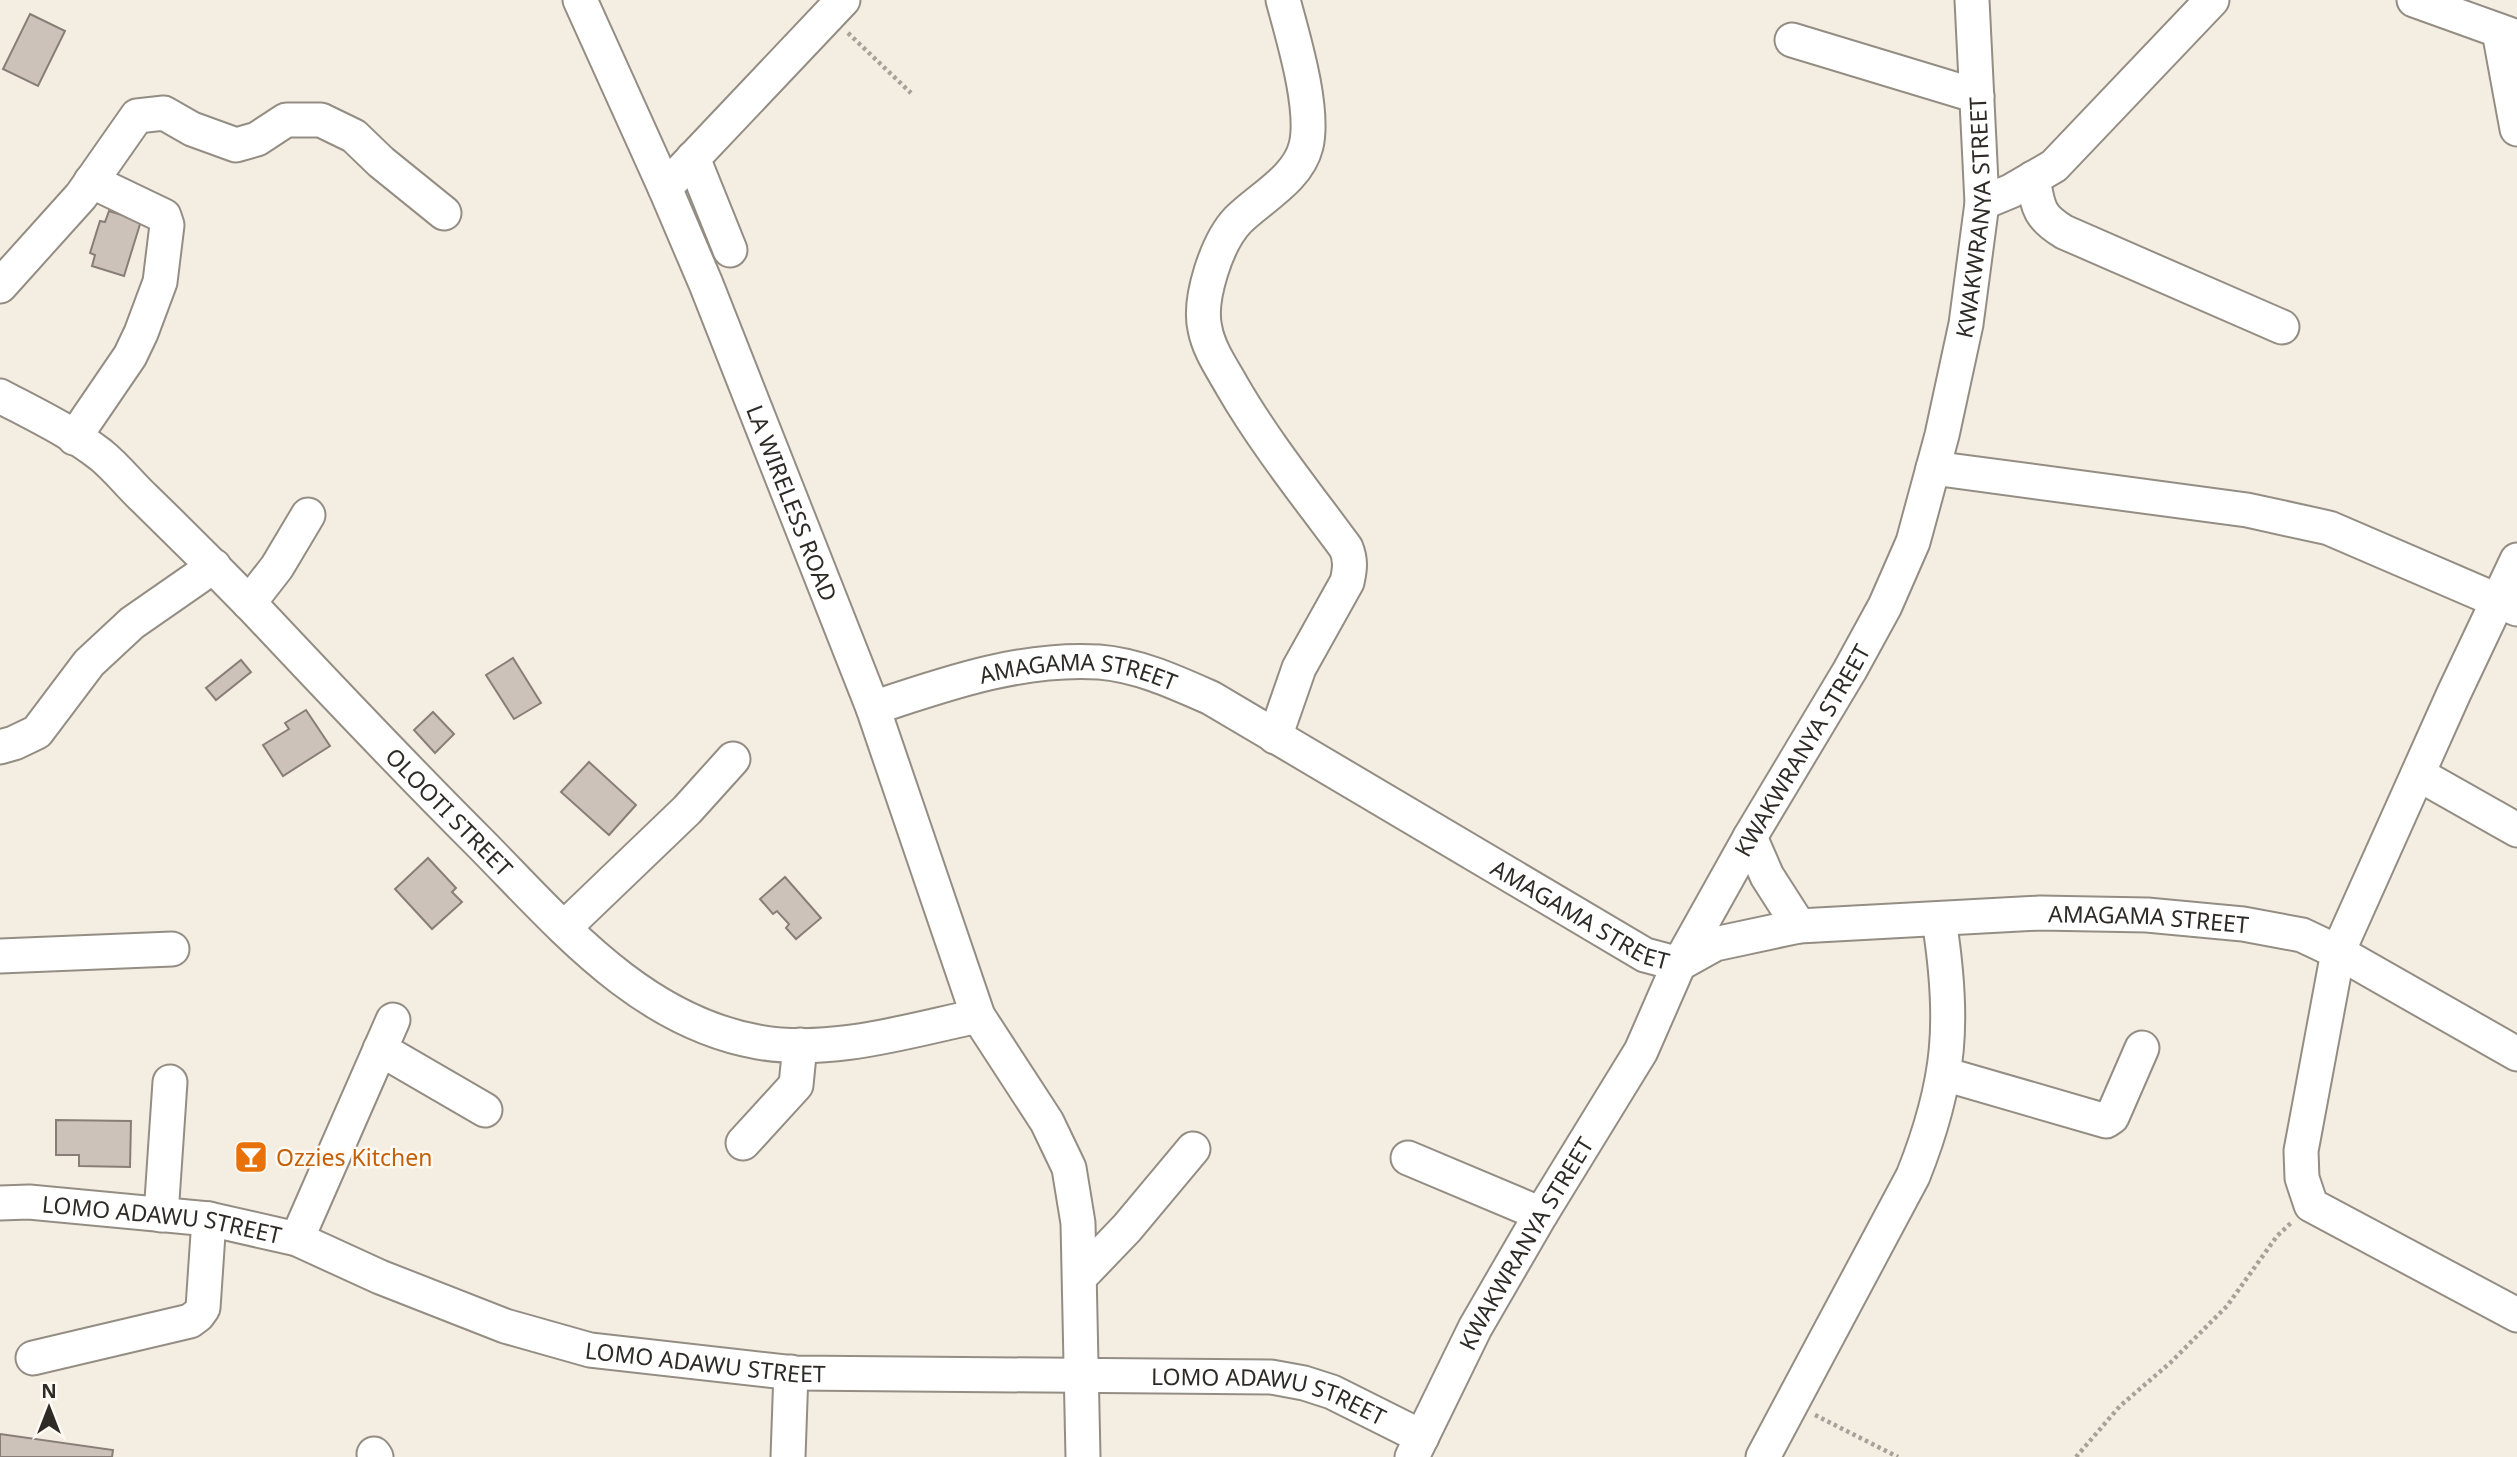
<svg xmlns="http://www.w3.org/2000/svg" width="2517" height="1457" viewBox="0 0 2517 1457" font-family="'Noto Sans',sans-serif">
	<rect width="100%" height="100%" fill="#f4ede2"/>
	<!-- building -->
	<path fill="#cdc2ba" stroke="#897e77" stroke-width="2" d="M30,14L65,31L38,86L3,69Z
		M109,211L141,221L124,276L92,266L95,255L90,253L100,221L105,222Z
		M513,658L541,703L514,719L486,675Z
		M241,660L251,672L216,700L206,688Z
		M306,710L330,746L283,776L263,745L289,729L285,723Z
		M433,712L454,734L435,753L414,730Z
		M589,762L636,805L609,835L561,792Z
		M428,858L456,888L452,892L462,902L432,929L395,889Z
		M785,877L821,918L796,939L786,928L789,924L777,911L773,914L760,899Z
		M56,1120L131,1121L130,1167L79,1166V1155H56Z
		M0,1434L113,1450L112,1457H0Z"/>
	<g fill="none" stroke-linecap="round" stroke-linejoin="round">
		<defs>
			<g id="minor">
				<path id="s1" d="M580,0L665,188L706,284L873,708L978,1016L1047,1122L1069,1168L1078,1223L1083,1457"/>
				<path d="M2414,0L2517,37"/>
				<path d="M2499,31L2517,129"/>
				<path d="M1792,40L1977,96"/>
				<path d="M693,158L730,250"/>
				<path d="M2033,178C2038,207 2038,216 2064,232L2282,327"/>
				<path d="M665,188L843,0"/>
				<path d="M1982,203L2011,191L2054,166L2212,0"/>
				<path d="M0,286L81,196L137,116L164,113L192,129L236,145L257,139L286,120H321L354,136L381,162L444,213"/>
				<path id="s2" d="M0,396C34,414 70,431 101,455C117,468 130,485 145,499C182,535 218,571 254,608C329,688 404,767 481,844C561,925 640,1021 758,1042C831,1055 907,1031 978,1016"/>
				<path d="M74,438L130,356L141,333L160,282L167,225L164,216L91,181"/>
				<path d="M1933,468L2247,510L2329,528L2517,609"/>
				<path d="M2517,560L2454,693L2338,952L2301,1151L2302,1178L2311,1205L2517,1315"/>
				<path d="M249,603L277,567L308,515"/>
				<path id="s3" d="M873,708C945,684 1022,657 1099,662C1138,665 1175,682 1211,698L1645,955L1679,964L1715,944L1799,926L2040,913L2147,915L2243,924L2302,935L2338,952L2517,1054"/>
				<path d="M1275,737L1299,668L1347,582C1350,569 1351,560 1346,548C1307,495 1265,443 1232,386C1222,368 1209,350 1205,329C1198,299 1217,242 1238,220C1260,198 1298,179 1306,146C1315,109 1293,37 1283,0"/>
				<path d="M0,747L14,743L37,732L89,663L132,623L214,566"/>
				<path d="M2418,774L2517,830"/>
				<path d="M1750,837L1767,876L1799,926"/>
				<path d="M564,928L687,810L733,759"/>
				<path d="M0,956L172,949"/>
				<path d="M380,1049L485,1110"/>
				<path d="M1944,1074L2106,1121L2112,1117L2142,1048"/>
				<path d="M743,1143L796,1085L800,1045"/>
				<path d="M1408,1158L1541,1214"/>
				<path id="s4" d="M0,1203L29,1202L209,1219L297,1239L380,1277L505,1326L590,1350L794,1373L1271,1377L1304,1383L1332,1392L1422,1437"/>
				<path d="M161,1215L170,1082"/>
				<path d="M297,1239L393,1020"/>
				<path d="M1080,1277L1127,1228L1193,1149"/>
				<path d="M33,1358L190,1321L198,1315L203,1308L209,1219"/>
				<path d="M374,1454L376,1457"/>
				<path d="M788,1457L791,1372"/>
				<path id="s5" d="M1412,1457L1475,1328L1541,1214L1641,1051L1679,964L1750,837L1850,670L1885,606L1913,542L1942,435L1966,324L1982,203L1972,0"/>
				<path d="M1763,1457L1913,1176C1951,1081 1955,1020 1939,920"/>
			</g>
		</defs>
		<!-- minor casing -->
		<use href="#minor" stroke="#948d83" stroke-width="37"/>
		<!-- path -->
		<path stroke="#a7a199" stroke-width="4.5" stroke-dasharray="3.5 3.5" stroke-linecap="butt" d="M848,33L911,93
			M1815,1415L1898,1457
			M2076,1457L2120,1406L2170,1363L2227,1306L2277,1236L2292,1222"/>
		<!-- minor -->
		<use href="#minor" stroke="#fff" stroke-width="33"/>
	</g>
	<!-- icons -->
	<defs>
		<symbol id="bar-square" viewBox="-11 -11 22 22"><rect x="-9" y="-9" width="18" height="18" rx="4" fill="#e8710a" stroke="#fffaf4"/><path d="M-6-5H6L.8 .8V4.5H3.5V6h-7V4.5H-.8V.8Z" fill="#fff"/></symbol>
	</defs>
	<g fill-rule="evenodd">
		<use href="#bar-square" x="232" y="1138" width="38" height="38"/>
	</g>
	<g text-anchor="middle" dominant-baseline="central" stroke-width="5" stroke-linejoin="round" paint-order="stroke">
		<!-- street labels -->
		<g font-size="23" fill="#2e2b27" stroke="#fffaf4">
			<text stroke="none"><textPath href="#s5" startOffset="1376">KWAKWRANYA STREET</textPath></text>
			<text stroke="none"><textPath href="#s1" startOffset="546">LA WIRELESS ROAD</textPath></text>
			<text stroke="none"><textPath href="#s3" startOffset="212">AMAGAMA STREET</textPath></text>
			<text stroke="none"><textPath href="#s5" startOffset="808">KWAKWRANYA STREET</textPath></text>
			<text stroke="none"><textPath href="#s2" startOffset="616">OLOOTI STREET</textPath></text>
			<text stroke="none"><textPath href="#s3" startOffset="779">AMAGAMA STREET</textPath></text>
			<text stroke="none"><textPath href="#s3" startOffset="1367">AMAGAMA STREET</textPath></text>
			<text stroke="none"><textPath href="#s4" startOffset="163">LOMO ADAWU STREET</textPath></text>
			<text stroke="none"><textPath href="#s5" startOffset="242">KWAKWRANYA STREET</textPath></text>
			<text stroke="none"><textPath href="#s4" startOffset="730">LOMO ADAWU STREET</textPath></text>
			<text stroke="none"><textPath href="#s4" startOffset="1297">LOMO ADAWU STREET</textPath></text>
		</g>
		<!-- food labels -->
		<g font-size="23" fill="#c56008" stroke="#fffaf4" text-anchor="start">
			<text x="276" y="1157">Ozzies Kitchen</text>
		</g>
	</g>
	<!-- north arrow -->
	<g transform="translate(49 1408)" stroke="#fffaf4" stroke-width="5" paint-order="stroke">
	<path d="M0-5L12 26L0 18L-12 26Z" fill="#2e2b27"/>
	<text y="-10" font-size="19" font-weight="bold" text-anchor="middle" fill="#2e2b27">N</text>
	</g>
</svg>
